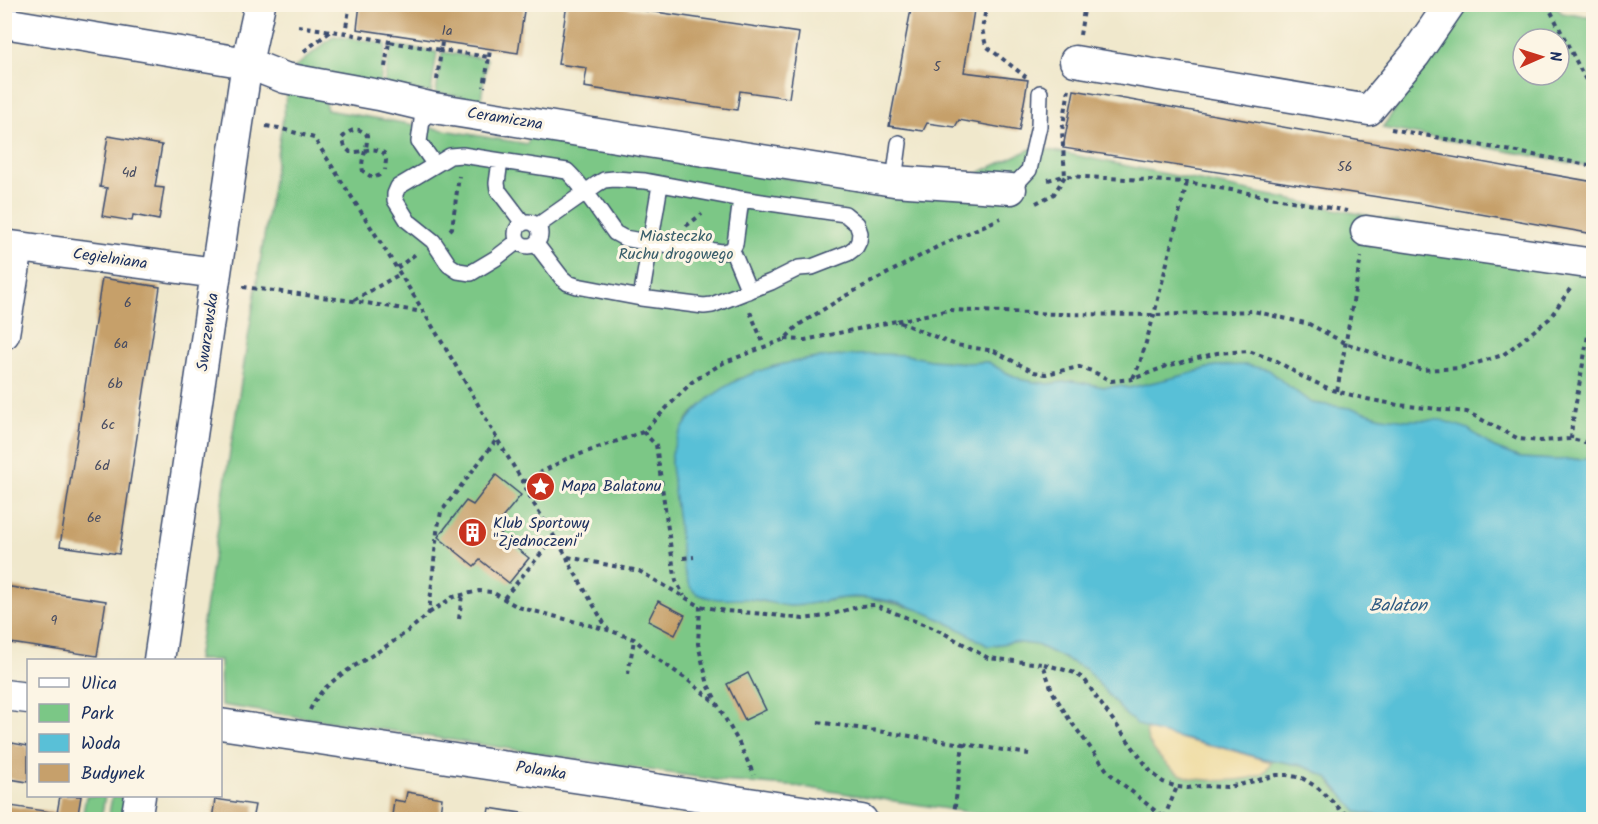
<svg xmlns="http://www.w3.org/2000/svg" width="1598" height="824" viewBox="0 0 1598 824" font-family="Kalam,sans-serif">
	<rect width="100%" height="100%" fill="#fcf5e5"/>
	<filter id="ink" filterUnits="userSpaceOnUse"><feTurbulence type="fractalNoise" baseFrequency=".0167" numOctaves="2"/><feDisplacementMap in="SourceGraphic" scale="12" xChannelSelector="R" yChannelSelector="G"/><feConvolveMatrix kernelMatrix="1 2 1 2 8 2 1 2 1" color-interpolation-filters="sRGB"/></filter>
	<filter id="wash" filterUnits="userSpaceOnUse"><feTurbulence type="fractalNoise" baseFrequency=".008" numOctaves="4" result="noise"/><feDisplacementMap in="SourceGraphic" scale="24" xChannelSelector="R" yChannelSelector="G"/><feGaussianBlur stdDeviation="1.35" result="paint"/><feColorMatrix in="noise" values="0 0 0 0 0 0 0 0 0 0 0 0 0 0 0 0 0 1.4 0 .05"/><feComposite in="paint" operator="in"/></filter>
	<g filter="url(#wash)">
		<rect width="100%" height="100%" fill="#f0e8cc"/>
		<!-- green -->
		<path fill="#7bc786" stroke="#4b7b72" stroke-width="1.5" fill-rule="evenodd" d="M1468,5H1554L1562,13L1593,18V167L1382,128ZM1523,39H1559V75H1523Z
			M334,36L386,44L380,84L293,69Z
			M391,45L437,52L431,93L384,85Z
			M442,52L487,59L481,100L436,93Z
			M287,92L323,94L327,110L527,144L531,134L895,197L972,176L1035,147L1593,262V459L1554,460L1520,458L1494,448L1468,429L1381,417L1356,409L1311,403L1283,382L1269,370L1216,366L1181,376L1129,388L1120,386L1104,387L1073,381L1048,384L1022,380L1003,371L988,362L966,363L930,360L906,355L843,356L810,359L775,366L738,379L710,398L689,417L677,440L671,461L683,562L749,599L790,606L816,603L844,598H870L921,610L967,632L988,646L1013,642L1037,645L1086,669L1126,715L1184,739L1209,745L1224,747L1256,757L1300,765L1315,771L1328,778L1336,790L1380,816L1414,815L1439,819H1013L803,787L722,781L221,705L220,660H197Z
			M86,796H105L101,819H82Z
			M112,796H126L122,819L108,820Z"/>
		<!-- sand -->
		<path fill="#eeda9e" stroke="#84847e" stroke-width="1.5" d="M1147,729L1209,746L1224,748L1271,762C1268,768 1265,773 1259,775C1244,782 1201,782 1185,776C1172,772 1162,761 1154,750C1149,743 1145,737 1147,729Z"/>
		<!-- water -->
		<path fill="#59c0d7" stroke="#3a789a" stroke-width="1.5" d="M879,354L906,355L930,360L966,363L988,362L1003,371L1022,380L1048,384L1073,381L1104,387L1120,386L1129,388L1181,376L1216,366L1246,365L1269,370L1283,382L1311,403L1356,409L1381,417L1408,420H1441L1468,429L1494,448L1520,458L1554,460L1593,459V819L1439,820L1414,815L1380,816L1357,812L1328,778L1315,771L1300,765L1256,757L1224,747L1209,745L1152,731L1137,724L1126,715L1086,669L1037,645L1013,642L988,646C953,624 909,600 867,598C860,597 852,597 844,598C826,599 809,606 790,606C775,605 761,599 745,599C729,599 711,601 696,593C682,585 681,544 679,529C677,512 674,496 673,479C672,474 671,467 671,461C673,440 686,420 701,406C748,360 817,357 879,354Z"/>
		<g id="blocks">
			<!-- building -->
			<path fill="#c6a06b" d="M360,4H525L518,53L357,29Z
				M567,4H622V7L799,33L789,98L740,91L737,110L584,87L587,68L558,64Z
				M912,4H975L964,72L1028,80L1019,131L959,120L955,127L927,123L923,131L889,126Z
				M1074,90L1594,182V234L1423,204L1063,148Z
				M108,136L162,145L155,187L164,188L159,220L133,215L132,221L102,216L107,188L100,187Z
				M102,278L160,287L119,554L60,546Z
				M496,475L521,495L498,523L505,529L500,535L529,558L509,583L480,560L474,566L438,537L466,501L473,505Z
				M4,586L106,601L97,656L4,642Z
				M658,601L685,615L675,635L648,621Z
				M748,673L766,710L745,720L727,684Z
				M7,742L28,746V782L4,778V756Z
				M407,792L442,798L439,820H402V818L392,816L394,800L405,802Z
				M60,796H81L77,820H4V805L57,813Z
				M215,799L255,805L252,820H212Z
				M489,808L553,818V820H487Z"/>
		</g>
	</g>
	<g filter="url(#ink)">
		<use href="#blocks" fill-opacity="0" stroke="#3b4b6e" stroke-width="1.5"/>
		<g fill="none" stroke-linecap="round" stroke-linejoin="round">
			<defs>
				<path id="service" d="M434,108L422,120L419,142L435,165
					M500,161L497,183L498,190L523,223
					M894,181L899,143
					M660,185L641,298L704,306L712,305L771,282L799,268L812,267L848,253L856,247L859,241L860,233L857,224L845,214L741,199
					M1011,189L1029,170L1039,126L1040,93
					M516 234a12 12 0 1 1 24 0a12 12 0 1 1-24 0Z
					M518,241L496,258L471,273L458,271L449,265L433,241L408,221L395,200V194L398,187L450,156L462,155L567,171C586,189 600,213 615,233L624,238L641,241L722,252L732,250L735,244L741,199L645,181L614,179L604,180L597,184L537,226
					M536,244L562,278L568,283L577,286L641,298
					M732,250L749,291"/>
				<path id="minor" d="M4,23L247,63L285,78L379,95L434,108L894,181L1011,189
					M1075,61L1369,110L1415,55L1450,4
					M1366,231L1594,264
					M4,245L216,273
					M4,334L18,247
					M159,660L238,123L247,63L260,4
					M4,695L28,698
					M220,724L862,820
					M136,820L140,796"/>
			</defs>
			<!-- service casing -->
			<use href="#service" stroke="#3b4b6e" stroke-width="18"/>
			<!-- minor casing -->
			<use href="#minor" stroke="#3b4b6e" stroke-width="33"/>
			<!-- path -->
			<path stroke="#3b4b6e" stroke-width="4" stroke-dasharray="4.5 4.5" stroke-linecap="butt" d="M350,4L345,33L389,42L390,34
				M987,4L982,29L986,46L1026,77
				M1547,4L1594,96
				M298,26L345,33
				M1080,35L1085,4
				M304,51L330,32
				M489,57L490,49
				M385,67L389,42L441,50L442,42
				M437,80L441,50L489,57L484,87
				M1069,89L1062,131L1065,176L1187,182L1347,211
				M266,126L279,128L314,138C377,237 441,335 497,439
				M1391,129L1594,166
				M380,175L373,178L363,171C361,163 363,159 365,151C367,146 367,140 367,135C358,126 351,129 342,138L345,147L350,152C365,153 370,145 384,153L386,160L385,170
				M1048,180L1064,176
				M1036,203L1054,194L1065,176
				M686,226L702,214
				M450,230L452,228L459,176
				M397,268L417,253
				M243,287L353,301L423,312
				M354,300L400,274
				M750,312L765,347
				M897,321L949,310L1059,314L1154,315L1253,311L1309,324L1345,343L1422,370L1460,368L1503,355L1549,319L1570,289
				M785,339L805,340L896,321L956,345L994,351L1034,372L1046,374L1079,367L1092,371L1111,381L1133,379L1167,366L1217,353L1249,351L1277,361L1301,376L1332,390L1367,399L1398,405L1467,412L1519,439L1539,441L1571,439L1594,444
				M1133,378L1140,363L1154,315L1187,182
				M1337,391L1361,257
				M643,432L656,445L673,564L676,581L684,596
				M1571,439L1572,425L1594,302
				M523,482L566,459L643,432L692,382L723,363L785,339L797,326L845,296L937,247L1001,218
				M568,557L639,571L700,606L725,611L766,614L803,619L826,616L860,606L875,605L940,631L988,658L1043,664L1052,691L1069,719L1109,773L1164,818L1163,820
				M683,558L694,557
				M504,598L554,538
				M700,606L698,644L708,685L716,700
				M429,613L453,597L479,591L492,592L518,607L608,630
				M459,619L462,595
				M1044,664L1075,673L1085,680L1096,697L1151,772L1163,782L1177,787L1188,788L1200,786L1227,787L1243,784L1277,775H1287L1302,778L1318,788L1343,812L1357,820
				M628,674L634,640
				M310,710C323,679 361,664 388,645C402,636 416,625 429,613L437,532L441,512L497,439L523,482L532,501L567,557L569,563L608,630L634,639L652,655L689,681L717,704L738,741L754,775
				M818,722L963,744L954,814
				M963,744L1029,754
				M1164,818L1177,787"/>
			<!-- service -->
			<use href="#service" stroke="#fff" stroke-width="15"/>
			<!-- minor -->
			<use href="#minor" stroke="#fff" stroke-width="30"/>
		</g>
	</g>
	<!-- icons -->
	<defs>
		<symbol id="sight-disc" viewBox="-11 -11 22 22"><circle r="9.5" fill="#c8321e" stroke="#fcf5e5"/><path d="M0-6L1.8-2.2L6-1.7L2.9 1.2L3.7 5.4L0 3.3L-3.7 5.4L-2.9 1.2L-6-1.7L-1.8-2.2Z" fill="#fff"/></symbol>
		<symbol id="building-disc" viewBox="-11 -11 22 22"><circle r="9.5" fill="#c8321e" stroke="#fcf5e5"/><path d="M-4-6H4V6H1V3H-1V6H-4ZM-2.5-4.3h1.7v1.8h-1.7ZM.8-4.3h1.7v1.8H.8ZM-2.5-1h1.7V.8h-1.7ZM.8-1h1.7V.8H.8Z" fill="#fff"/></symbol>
	</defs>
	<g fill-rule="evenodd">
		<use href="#sight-disc" x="524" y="470" width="33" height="33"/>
		<use href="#building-disc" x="456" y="516" width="33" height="33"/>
	</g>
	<g text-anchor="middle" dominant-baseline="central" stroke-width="6" stroke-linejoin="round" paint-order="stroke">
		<!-- number labels -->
		<g font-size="14" fill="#464b61">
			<text x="447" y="31">1a</text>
			<text x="937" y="67">5</text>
			<text x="1345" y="167">56</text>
			<text x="129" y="173">4d</text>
			<text x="128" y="303">6</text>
			<text x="121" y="344">6a</text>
			<text x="115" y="384">6b</text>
			<text x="108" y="425">6c</text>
			<text x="102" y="466">6d</text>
			<text x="94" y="518">6e</text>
			<text x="54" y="621">9</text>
		</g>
		<!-- street labels -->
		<g font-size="16" fill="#1b2f5e" stroke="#fcf5e5">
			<text transform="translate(505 119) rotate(9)">Ceramiczna</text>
			<text transform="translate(110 259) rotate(8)">Cegielniana</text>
			<text transform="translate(208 332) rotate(-82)">Swarzewska</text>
			<text transform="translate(541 771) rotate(9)">Polanka</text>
		</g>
		<!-- park labels -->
		<g font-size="16" fill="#385d6a" stroke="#fcf5e5">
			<text x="676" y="236">Miasteczko<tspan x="676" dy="18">Ruchu drogowego</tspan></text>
		</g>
		<!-- poi labels -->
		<g font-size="16" fill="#1b2f5e" stroke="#fcf5e5" text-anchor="start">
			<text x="561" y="486">Mapa Balatonu</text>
			<text x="493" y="523">Klub Sportowy<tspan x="493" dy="18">"Zjednoczeni"</tspan></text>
		</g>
		<!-- water labels -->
		<g font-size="18" font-style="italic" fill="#2e5a82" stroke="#fcf5e5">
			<text x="1398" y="606">Balaton</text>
		</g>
	</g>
	<!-- margin -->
	<rect width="1598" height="824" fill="none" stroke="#fcf5e5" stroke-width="24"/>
	<!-- legend -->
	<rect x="27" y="659" width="195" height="138" fill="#fcf5e5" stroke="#a2a6af" stroke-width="1.5"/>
	<rect x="39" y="678" width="30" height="9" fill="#ffffff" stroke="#a2a6af" stroke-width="1.5"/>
	<text x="81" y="689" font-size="18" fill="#1b2f5e">Ulica</text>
	<rect x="39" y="704" width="30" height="18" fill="#7bc786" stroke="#a2a6af" stroke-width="1.5"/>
	<text x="81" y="719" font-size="18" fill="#1b2f5e">Park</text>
	<rect x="39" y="734" width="30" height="18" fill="#59c0d7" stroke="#a2a6af" stroke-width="1.5"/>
	<text x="81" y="749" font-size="18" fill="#1b2f5e">Woda</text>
	<rect x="39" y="764" width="30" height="18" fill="#c6a06b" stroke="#a2a6af" stroke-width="1.5"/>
	<text x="81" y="779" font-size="18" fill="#1b2f5e">Budynek</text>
	<!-- north arrow -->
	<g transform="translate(1541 57) rotate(87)"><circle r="28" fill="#fcf5e5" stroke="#a2a6af" stroke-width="1.5"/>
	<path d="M0-4.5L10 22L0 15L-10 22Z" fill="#c8321e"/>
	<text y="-9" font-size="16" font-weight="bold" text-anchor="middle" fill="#1b2f5e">N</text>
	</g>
</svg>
